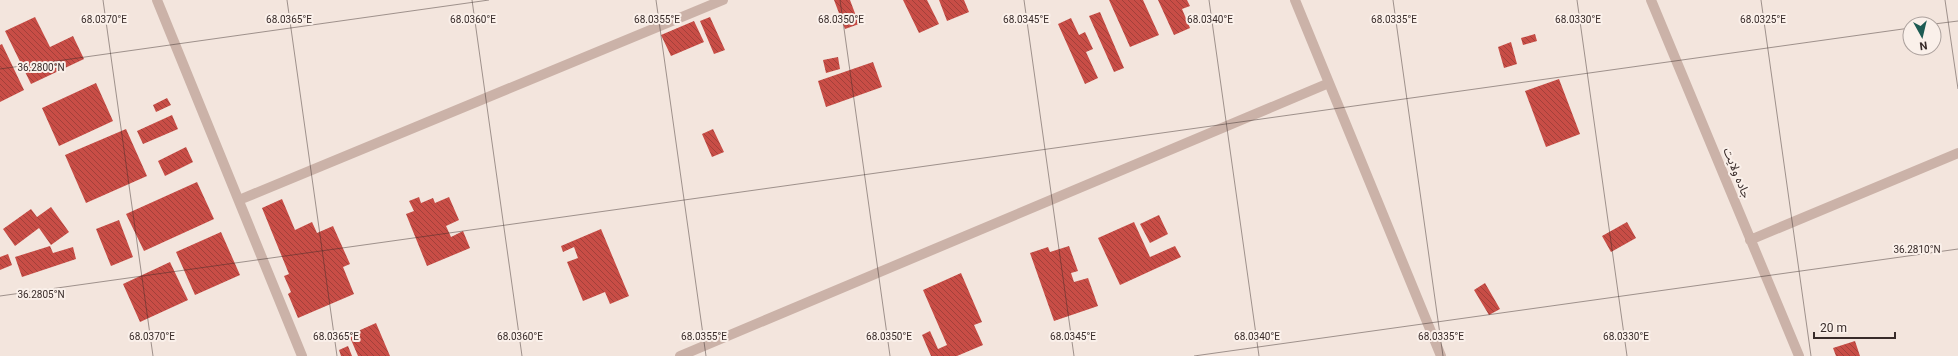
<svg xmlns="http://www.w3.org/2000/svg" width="1958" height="356" viewBox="0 0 1958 356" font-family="Roboto,'Noto Sans Arabic',sans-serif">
	<defs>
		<pattern id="building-back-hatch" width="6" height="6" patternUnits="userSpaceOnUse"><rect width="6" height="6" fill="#c84d46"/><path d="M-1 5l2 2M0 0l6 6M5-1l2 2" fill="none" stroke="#a3403a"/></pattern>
	</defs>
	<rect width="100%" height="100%" fill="#f3e5dd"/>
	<!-- building -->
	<path fill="url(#building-back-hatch)" d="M834,0H850L859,24L845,29Z
		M903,0H927L939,24L919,33Z
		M939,0H964L969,12L947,21Z
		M1109,0H1143L1159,35L1130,47Z
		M1158,0H1187L1190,6L1182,9L1190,28L1174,35Z
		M1100,12L1124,68L1114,72L1089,16Z
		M35,17L50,47L73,36L84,59L31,84L5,31Z
		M710,17L725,50L714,54L700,21Z
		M1071,18L1079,35L1085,32L1093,49L1086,52L1098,78L1085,84L1058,24Z
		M694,21L704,42L671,56L661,35Z
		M1535,34L1537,41L1523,45L1521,38Z
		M1511,42L1517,64L1504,68L1498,47Z
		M2,44L24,90L0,102V45Z
		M838,57L840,69L826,73L823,60Z
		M873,62L882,87L826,107L818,81Z
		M1559,79L1580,134L1546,147L1525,91Z
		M96,83L113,121L59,146L42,108Z
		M167,98L171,105L156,112L153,105Z
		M172,115L178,129L143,144L137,131Z
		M126,129L147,176L86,203L65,155Z
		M713,129L724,152L712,157L702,134Z
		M186,147L193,162L165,176L158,161Z
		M197,182L214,219L144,251L126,214Z
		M419,197L421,203L433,198L435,203L449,197L459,220L446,226L451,237L463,231L470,248L427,266L406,214L414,211L409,201Z
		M282,199L295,230L312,222L317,233L333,226L350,264L343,267L354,294L298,318L288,294L291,292L284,276L289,274L262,208Z
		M51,207L69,232L51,245L39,228L15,246L3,229L31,209L37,217Z
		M1159,215L1168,234L1150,243L1140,224Z
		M119,220L133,257L111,266L96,229Z
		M1134,222L1150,257L1175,246L1181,257L1120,285L1098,238Z
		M1627,222L1636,238L1611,252L1602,236Z
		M601,229L629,296L610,304L605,292L583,301L567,262L578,258L574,247L563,252L561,246Z
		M221,232L240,275L195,295L176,252Z
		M50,246L53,253L73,247L76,259L22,277L15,257Z
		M1069,246L1078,271L1071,273L1074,282L1088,278L1098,306L1054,321L1030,253L1048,247L1050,252Z
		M8,254L12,265L0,270V257Z
		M170,262L188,300L140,322L123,284Z
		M961,273L982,322L974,325L983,345L957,356H931L922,335L930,331L938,349L947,345L923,290Z
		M1485,283L1500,309L1489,315L1474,290Z
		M376,323L390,356H358L349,335Z
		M1855,341L1860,356H1836L1833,348Z
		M348,346L352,356H341L339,350Z"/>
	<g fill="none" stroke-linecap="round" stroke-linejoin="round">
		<!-- minor -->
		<path stroke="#cbb2a8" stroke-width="10" d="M157,0L302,356
			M1295,0L1441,356
			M1651,0L1799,356
			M239,200L723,0
			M1750,240L1958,153
			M680,356L1329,83"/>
	</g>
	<!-- ticks -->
	<path fill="none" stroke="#382b29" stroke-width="1" stroke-opacity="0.45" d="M103,0L153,356M287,0L337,356M472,0L522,356M656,0L706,356M840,0L890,356M1024,0L1074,356M1209,0L1259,356M1393,0L1443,356M1577,0L1627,356M1761,0L1811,356M1945,0L1958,89M1934,24L1958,21M0,69L489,0M0,296L1910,28M1194,356L1958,249"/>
	<g text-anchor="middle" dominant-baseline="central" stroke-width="4" stroke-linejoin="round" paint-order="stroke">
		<!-- street labels -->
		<g font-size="12" fill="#382b29" stroke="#faf0ea">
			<text transform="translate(1737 173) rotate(68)">جاده ولایت</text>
		</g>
	</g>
	<g font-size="10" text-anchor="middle" fill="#382b29" stroke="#faf0ea" stroke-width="4" stroke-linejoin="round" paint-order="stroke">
		<text x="104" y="23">68.0370°E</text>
		<text x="289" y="23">68.0365°E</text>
		<text x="473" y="23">68.0360°E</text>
		<text x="657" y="23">68.0355°E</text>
		<text x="841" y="23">68.0350°E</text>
		<text x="1026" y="23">68.0345°E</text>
		<text x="1210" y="23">68.0340°E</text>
		<text x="1394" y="23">68.0335°E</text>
		<text x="1578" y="23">68.0330°E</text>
		<text x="1763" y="23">68.0325°E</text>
		<text x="41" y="71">36.2800°N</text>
		<text x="1917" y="253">36.2810°N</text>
		<text x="41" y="298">36.2805°N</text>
		<text x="152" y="340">68.0370°E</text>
		<text x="336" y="340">68.0365°E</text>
		<text x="520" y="340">68.0360°E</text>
		<text x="704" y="340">68.0355°E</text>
		<text x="889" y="340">68.0350°E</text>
		<text x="1073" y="340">68.0345°E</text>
		<text x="1257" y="340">68.0340°E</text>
		<text x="1441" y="340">68.0335°E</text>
		<text x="1626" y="340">68.0330°E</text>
	</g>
	<!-- north arrow -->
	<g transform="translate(1922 36) rotate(172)"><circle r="19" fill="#faf0ea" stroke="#aca19d"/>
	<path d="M0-3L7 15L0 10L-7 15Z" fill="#1d5b53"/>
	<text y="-6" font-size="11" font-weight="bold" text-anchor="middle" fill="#382b29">N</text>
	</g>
	<!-- scale -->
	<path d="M1814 332v6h81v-6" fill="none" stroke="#382b29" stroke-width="2"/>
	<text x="1820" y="332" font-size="12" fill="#382b29" stroke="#faf0ea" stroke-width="3" paint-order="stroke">20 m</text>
</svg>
